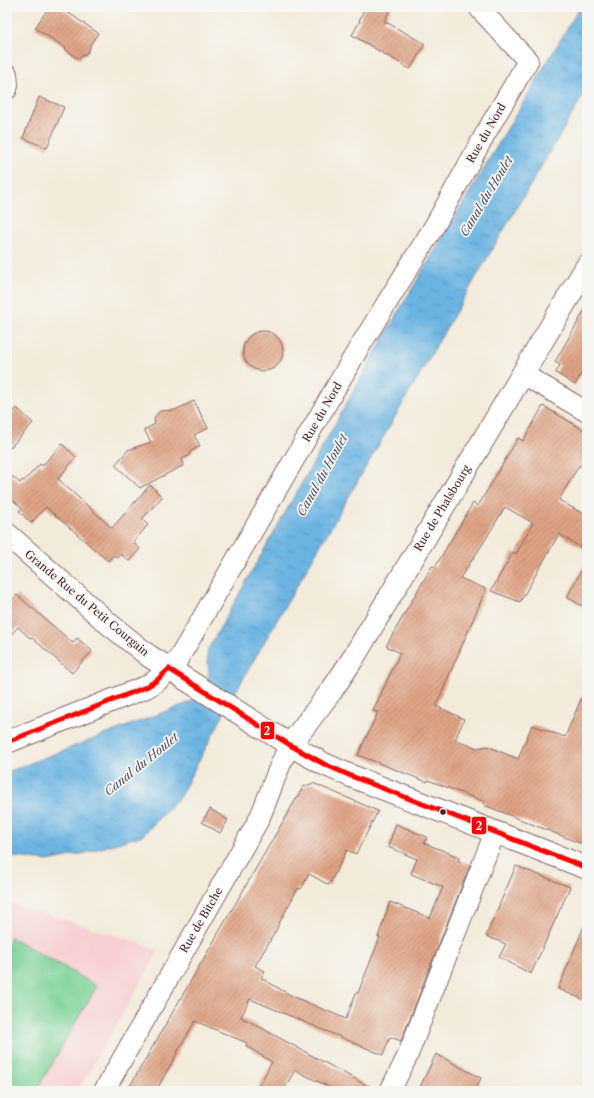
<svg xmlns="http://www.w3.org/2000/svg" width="594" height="1098" viewBox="0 0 594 1098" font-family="'Libre Caslon Text',serif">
	<defs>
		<pattern id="water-ripples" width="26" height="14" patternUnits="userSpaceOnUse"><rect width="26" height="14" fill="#6ab4e2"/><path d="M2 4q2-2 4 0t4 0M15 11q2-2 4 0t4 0" fill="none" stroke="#5992b7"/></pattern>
		<pattern id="building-hatch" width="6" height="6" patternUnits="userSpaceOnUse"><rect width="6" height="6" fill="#dfa384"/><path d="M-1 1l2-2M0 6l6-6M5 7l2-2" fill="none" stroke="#b7846c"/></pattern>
	</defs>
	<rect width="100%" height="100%" fill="#f6f6f2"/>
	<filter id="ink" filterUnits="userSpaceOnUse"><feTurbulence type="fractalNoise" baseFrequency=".025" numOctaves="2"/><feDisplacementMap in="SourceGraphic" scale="8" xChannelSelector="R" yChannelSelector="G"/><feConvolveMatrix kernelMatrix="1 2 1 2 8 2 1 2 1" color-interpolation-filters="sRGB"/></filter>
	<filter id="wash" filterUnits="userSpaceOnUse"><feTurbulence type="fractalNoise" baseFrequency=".012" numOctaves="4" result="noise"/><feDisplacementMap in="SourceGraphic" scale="16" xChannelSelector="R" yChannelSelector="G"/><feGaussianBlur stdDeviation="0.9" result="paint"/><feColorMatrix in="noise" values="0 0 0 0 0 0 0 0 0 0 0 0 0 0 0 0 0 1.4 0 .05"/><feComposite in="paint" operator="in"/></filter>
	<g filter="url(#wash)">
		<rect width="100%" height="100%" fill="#f3ebda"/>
		<!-- built -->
		<path fill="#f7cfd2" d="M7,902L134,941L159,951L78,1091H7Z"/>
		<!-- pitch -->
		<path fill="#7ad196" stroke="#627860" d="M11,937L97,986L36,1091H7V945Z"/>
		<!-- water -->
		<path fill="url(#water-ripples)" stroke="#5a6a86" d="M580,7H587V89L493,248L240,684L180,796L143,835L85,853L48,861L7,856V772L193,701L209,675L207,651L400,309Z"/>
		<g id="blocks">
			<!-- building -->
			<path fill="url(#building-hatch)" d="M49,7H60L98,33L90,45V48L86,54L83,55L79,59L65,49L66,48L35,28Z
				M365,7H392L384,21L425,44L410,69L352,35L360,21H359Z
				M39,97L64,107L47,148L23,138Z
				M587,306V364L575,385L556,373L560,365L555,362Z
				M243 351a20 20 0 1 1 40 0a20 20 0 1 1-40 0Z
				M194,401L208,428L194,435L200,446L190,452V455L182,459L184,465L140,488L115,465L128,450L151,442L144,430L155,424L154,418L160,411L175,410Z
				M543,406L587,432V470L579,465L559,500L587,516V551L559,534L520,602L491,591L513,552L516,554L533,523L505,507L482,545L460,578L486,589L436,706L464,719L455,740L477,748L487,746L518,759L532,725L565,737L587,685V846L484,805L485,802L472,797L428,780L427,782L358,755L378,712L373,711L400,653L386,646L432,566L435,567L473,503L478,506L518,438L523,441Z
				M17,408L33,423L7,451V419Z
				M62,444L76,457L58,479L112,528L150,485L162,497L142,519L148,525L133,542L140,549L129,561L121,554L118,558L114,555L108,561L46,507L31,523L19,511L22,508L7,495V472L20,483L22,480L24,481L40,464L42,466Z
				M587,560V609L567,597Z
				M17,595L73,643L77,638L92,651L72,673L31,637L30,638L18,627L7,639V606Z
				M313,783L378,811L356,854L347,850L329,885L309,874L301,889L298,888L277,927H278L255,966L265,971L261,978L292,996L346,1019L356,993H358L380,937H378L390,902L430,918L443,887L411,874L417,859L388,847L396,824L427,837L424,843L459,857L458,861L470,865L401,1041L390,1037L383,1055L250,999L241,1017L377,1091H337L295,1070L283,1091H256L272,1062L246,1046L247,1043L195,1021L156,1091H127L303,787Z
				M210,809L228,820L220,833L202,822Z
				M516,866L570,887L531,974L499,957L506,944L486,936Z
				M587,919V1001L558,989Z
				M436,1054L481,1078L475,1091H418Z"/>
		</g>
	</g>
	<g filter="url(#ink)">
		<use href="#blocks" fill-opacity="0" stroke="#856668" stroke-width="1"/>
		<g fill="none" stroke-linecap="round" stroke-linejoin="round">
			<defs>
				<path id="street" d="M7,74L8,85L7,89
					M523,374L587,412
					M169,669L177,661L193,634L357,351L435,225L488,129L528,61L480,9
					M104,1091L258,821C270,796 276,769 290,745
					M390,1091L407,1057L495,832"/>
				<path id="secondary" d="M7,534L109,624L149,656L290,745L324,764L351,776L587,868
					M7,742L146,687L156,681L169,669
					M290,745L332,690L352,660L587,266"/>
			</defs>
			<!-- street casing -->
			<use href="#street" stroke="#856668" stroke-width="22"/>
			<!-- secondary casing -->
			<use href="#secondary" stroke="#856668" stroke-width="24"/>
			<!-- street -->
			<use href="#street" stroke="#fff" stroke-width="20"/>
			<!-- secondary -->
			<use href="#secondary" stroke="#fff" stroke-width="22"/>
			<defs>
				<path id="bus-1" d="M169,669L290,745L324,764L351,776L587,868
					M7,742L146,687L156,681L169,669"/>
			</defs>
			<!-- bus-1 casing -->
			<use href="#bus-1" stroke="#f6f6f2" stroke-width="8"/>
			<!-- bus-1 -->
			<use href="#bus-1" stroke="#fe0000" stroke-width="5"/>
		</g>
	</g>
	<!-- markers -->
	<circle fill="#4a1f2b" stroke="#f6f6f2" stroke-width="1.5" cx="443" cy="812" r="3.5"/>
	<g text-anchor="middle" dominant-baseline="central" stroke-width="3.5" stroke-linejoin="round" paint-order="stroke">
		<!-- street labels -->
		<g font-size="11" fill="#4a1f2b" stroke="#f6f6f2">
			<text transform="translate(486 133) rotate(-60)">Rue du Nord</text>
			<text transform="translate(322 412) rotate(-60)">Rue du Nord</text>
			<text transform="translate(442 508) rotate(-59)">Rue de Phalsbourg</text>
			<text transform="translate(87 603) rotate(40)">Grande Rue du Petit Courgain</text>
			<text transform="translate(201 920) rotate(-60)">Rue de Bitche</text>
		</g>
		<!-- water labels -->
		<g font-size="12" font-style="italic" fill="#55536b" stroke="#f6f6f2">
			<text transform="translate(486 196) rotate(-59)">Canal du Houlet</text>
			<text transform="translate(322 475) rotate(-61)">Canal du Houlet</text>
			<text transform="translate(141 764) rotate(-39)">Canal du Houlet</text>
		</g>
	</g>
	<g stroke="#f6f6f2" stroke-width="1.5">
		<rect x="260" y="721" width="15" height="19" rx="4" fill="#fe0000"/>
		<rect x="471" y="816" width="16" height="19" rx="4" fill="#fe0000"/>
	</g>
	<g font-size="11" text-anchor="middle" font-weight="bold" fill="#fff">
		<text x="267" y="735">2</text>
		<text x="479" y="830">2</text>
	</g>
	<!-- margin -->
	<rect width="594" height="1098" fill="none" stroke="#f6f6f2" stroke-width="24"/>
</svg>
